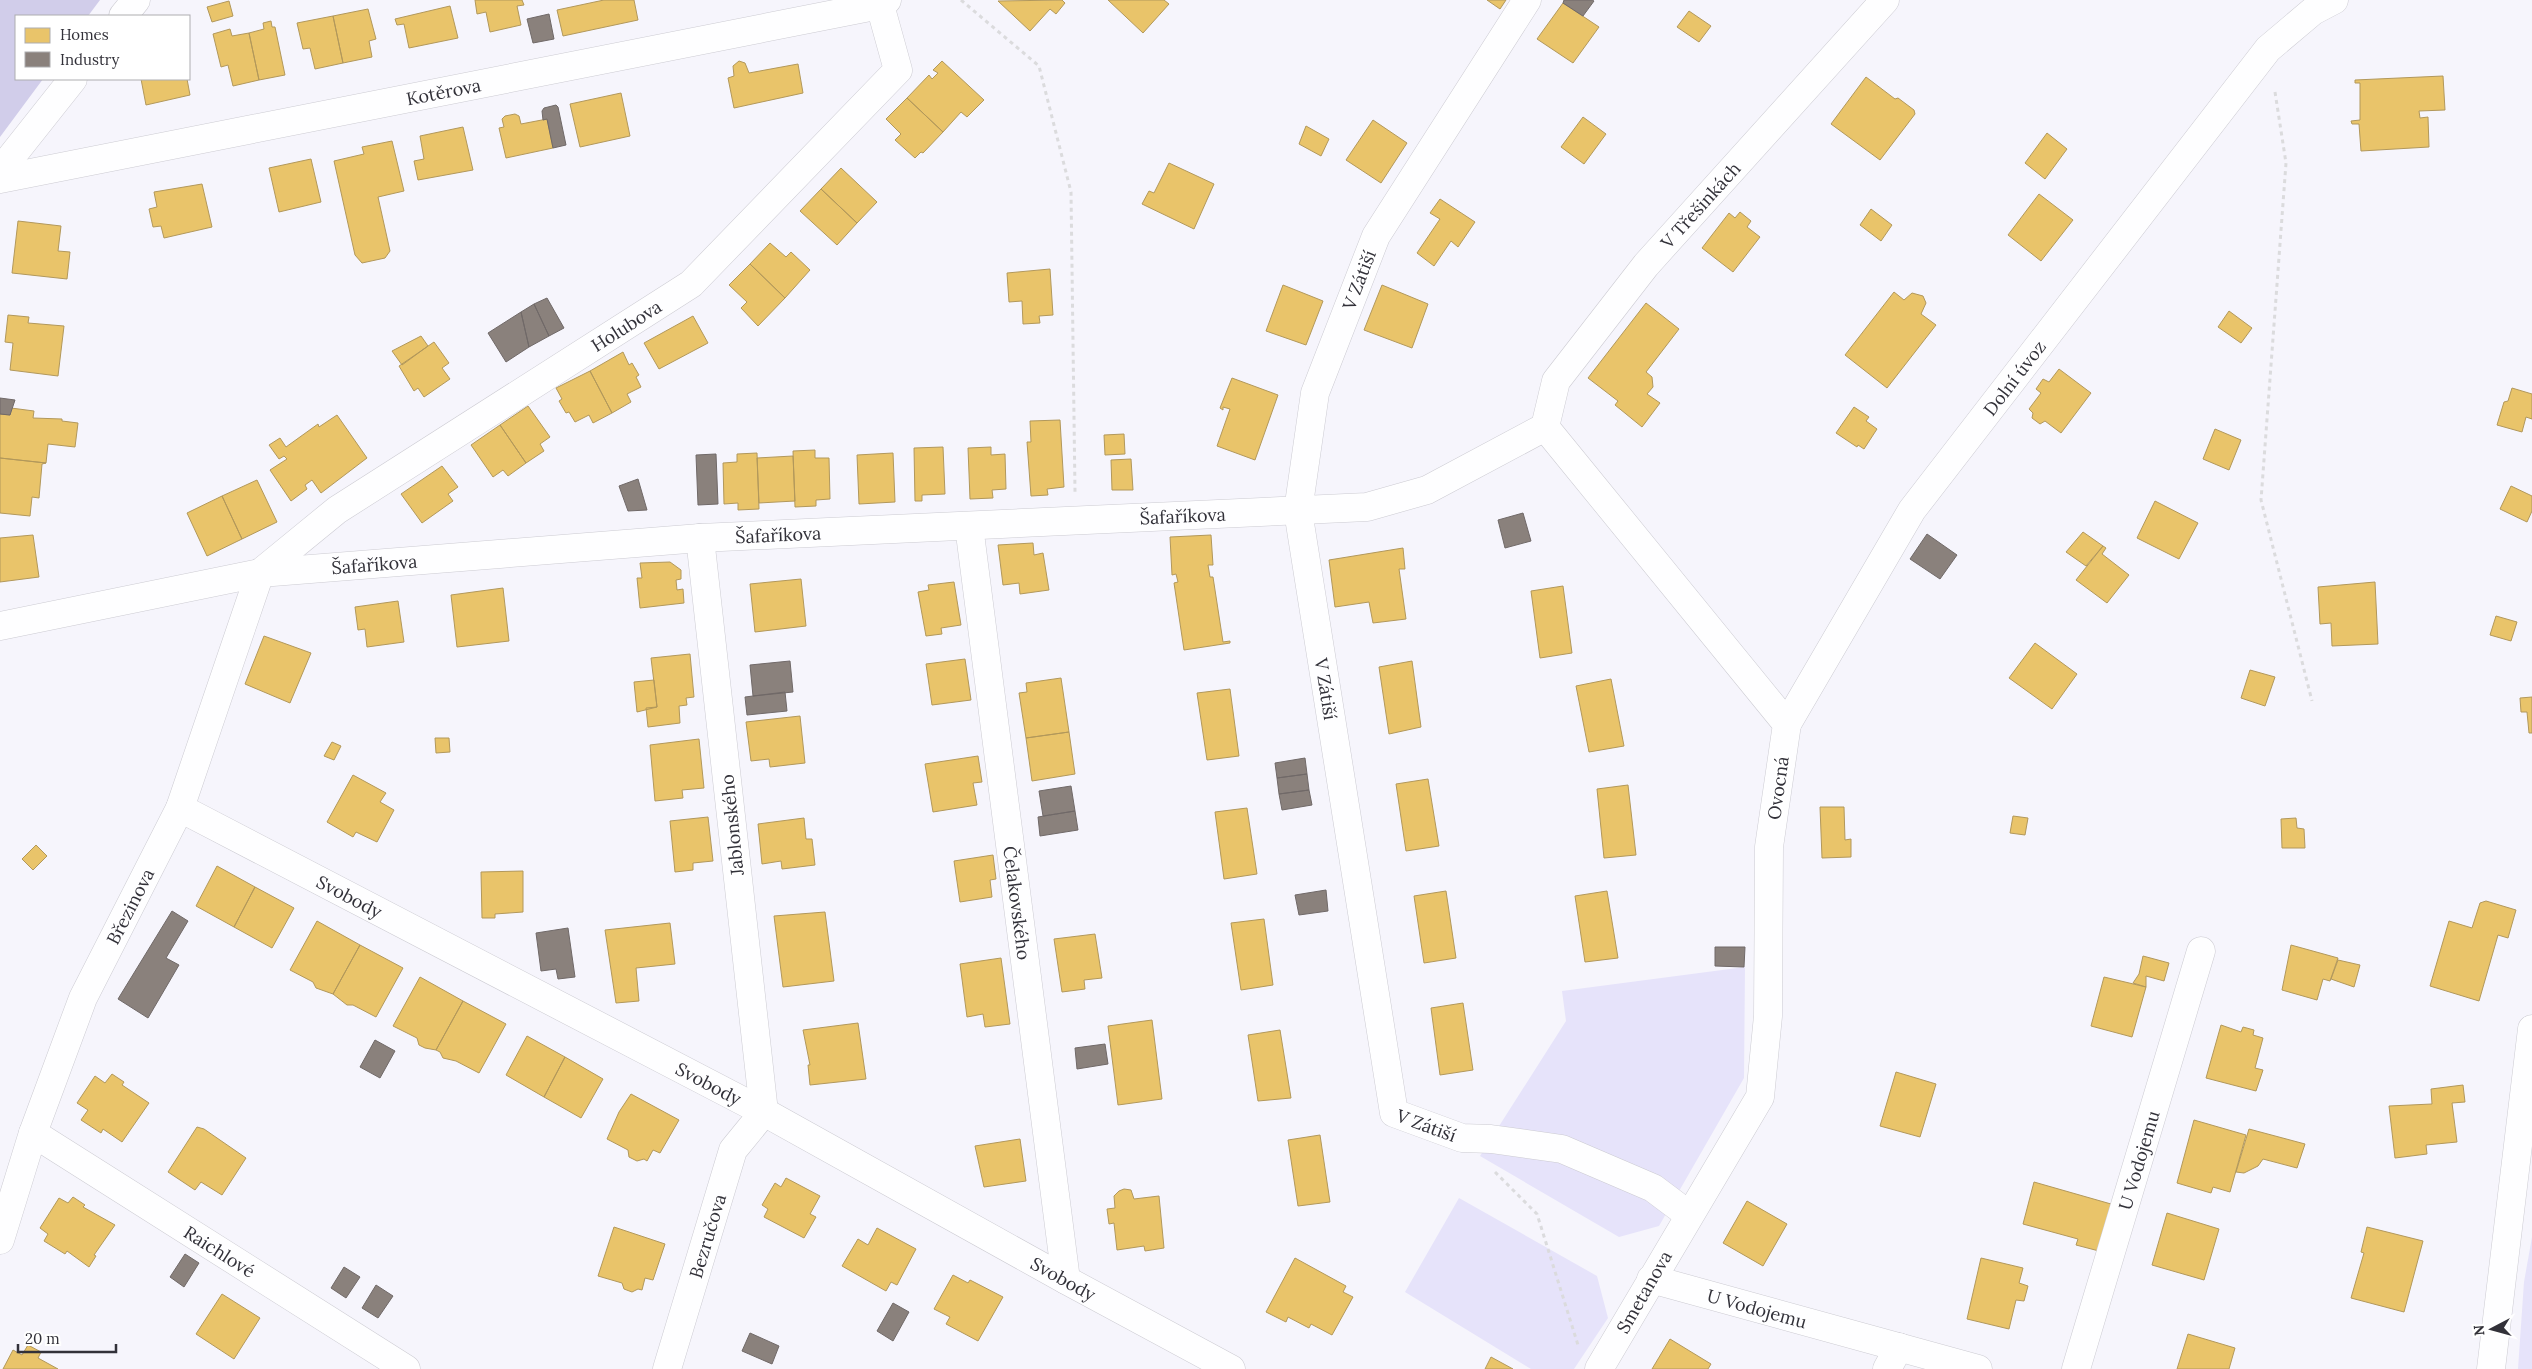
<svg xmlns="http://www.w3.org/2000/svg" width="2532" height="1369" viewBox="0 0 2532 1369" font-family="Lora,serif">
	<rect width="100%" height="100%" fill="#f6f5fc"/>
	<!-- green -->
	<path fill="#e6e3fa" d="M1745,967L1744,1078L1659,1226L1619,1237L1480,1156L1566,1021L1562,991Z
		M1459,1198L1597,1276L1608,1318L1574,1369H1531L1405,1292Z
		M2532,1237V1369H2518L2524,1282Z"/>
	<!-- forest -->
	<path fill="#d1cdea" d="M0,0H100L88,16H16V79H43L0,137Z"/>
	<!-- homes -->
	<path fill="#e9c46a" stroke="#b2985b" d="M475,0H522L524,5L517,6L521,25L490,32L486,12L477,14Z
		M604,0H634L638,20L563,36L557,10Z
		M1062,0L1065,3L1056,14L1050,9L1030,31L998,1Z
		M1108,0H1164L1169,4L1143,33Z
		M1487,0H1506L1500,9Z
		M229,1L233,16L212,22L207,7Z
		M1563,3L1599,27L1573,63L1537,39Z
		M450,6L458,38L409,48L404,24L397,25L395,19Z
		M368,9L376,39L369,41L372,57L343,63L333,16Z
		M1689,11L1711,26L1699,42L1677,27Z
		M333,16L343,63L315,69L310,48L303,49L297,23Z
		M271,21L272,27H275L285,75L259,80L249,33L264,29L263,23Z
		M230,29L232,36L249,33L259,80L233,86L228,65L221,67L213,34Z
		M739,61L745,63L749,73L798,64L803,93L734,108L728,78L734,76L733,66Z
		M942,61L984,100L967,117L961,112L943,132L907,98L929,75L932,79L938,73L933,70Z
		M2443,76L2445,110L2419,111L2420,118L2428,117L2429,147L2361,151L2359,124H2352L2351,121L2360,120V83H2355V80Z
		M1866,77L1895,99L1898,98L1914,110L1915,114L1880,160L1831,124Z
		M141,79H187L190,95L146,105Z
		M621,93L630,136L580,147L570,104Z
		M907,98L943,132L923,153L921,152L915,158L895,140L901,134L886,119Z
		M515,114L519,116L521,124L547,119L553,148L506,158L499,128L504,127L502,119L505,116Z
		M1583,117L1606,134L1584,164L1561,147Z
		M1373,120L1407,143L1381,183L1346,160Z
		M1306,126L1329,139L1321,156L1299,144Z
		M463,127L473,170L418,180L414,161L424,159L420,136Z
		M2047,133L2067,149L2045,179L2025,163Z
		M392,141L404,191L378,197L390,251L385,258L362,263L355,255L334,161L364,154L362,147Z
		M311,159L321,202L279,212L269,168Z
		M1169,163L1214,184L1194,229L1142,204L1149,191L1154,193Z
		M841,168L877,202L857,223L821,189Z
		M202,184L212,227L164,238L161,226L153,227L149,209L157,207L154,192Z
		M821,189L857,223L837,245L800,211Z
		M2039,194L2073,220L2041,261L2008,235Z
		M1440,199L1475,222L1458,247L1451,241L1434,266L1417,253L1440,219L1430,213Z
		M1871,209L1892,225L1881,241L1860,225Z
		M1740,212L1751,221L1747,227L1760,237L1733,272L1702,248L1729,213L1735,218Z
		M18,221L61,226L58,251L70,252L67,279L12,273Z
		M770,243L786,257L791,252L810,270L785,298L750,264Z
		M750,264L785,298L758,326L741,308L747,302L729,285Z
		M1050,269L1053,315L1039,316L1040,323L1023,324L1022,301L1009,302L1007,273Z
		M1283,285L1323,301L1306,345L1266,331Z
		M1382,285L1428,304L1412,348L1364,330Z
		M1894,292L1904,300L1912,293L1923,296L1926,303L1921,314L1936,325L1887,388L1845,355Z
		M1646,303L1679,329L1646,372L1652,377L1653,387L1647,394L1660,403L1642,427L1615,405L1618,401L1588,378Z
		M2229,311L2252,328L2241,343L2218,327Z
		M8,315L29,317L28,323L64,326L58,376L10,370L13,343L5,342Z
		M693,316L708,343L659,369L644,343Z
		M421,336L428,346L402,365L392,351Z
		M434,342L449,363L442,368L450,379L424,397L418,388L414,391L399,366Z
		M623,352L629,365L632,363L639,375L636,377L641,387L627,394L631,402L612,413L590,371Z
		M2059,369L2091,393L2061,433L2045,421L2040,424L2032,418L2033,413L2029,409L2041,393L2036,389L2043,379L2049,382Z
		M590,371L612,413L593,423L589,415L575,422L569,412L566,413L559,401L562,399L556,388Z
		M1232,378L1278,395L1255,460L1217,446L1230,409L1223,407V410L1220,408Z
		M2512,388L2532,394V419L2526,417L2522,432L2497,425L2504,402L2508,401Z
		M528,406L550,437L540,444L544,451L526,463L500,425Z
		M1854,407L1869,417L1866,421L1877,429L1864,449L1858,445L1857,447L1836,433Z
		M11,408L34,411L33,418L62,419V421L78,423L75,447L48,444L46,463L0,458V414L10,415Z
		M337,415L367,458L321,493L312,480L305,485L307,489L291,501L270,470L287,459L284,456L279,459L269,445L280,438L286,447L318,424L319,427Z
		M1060,420L1064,487L1047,489L1048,495L1031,496L1027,442H1031L1030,421Z
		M500,425L526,463L508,476L503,470L493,477L471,445Z
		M2215,429L2241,440L2229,470L2203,459Z
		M1124,434L1125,454L1105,455L1104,435Z
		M943,447L945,494L922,495V501H915L914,448Z
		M991,447V455L1005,454L1006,489L992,490L993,498L970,499L968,448Z
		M815,450V458H829L830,499L816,500V506L795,507L793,451Z
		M757,453L759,509L738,510V503L724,504L723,463L737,462V454Z
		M893,453L895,502L859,504L857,455Z
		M793,456L795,501L759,503L757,458Z
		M0,458L46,463L42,464L39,498L32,497L30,516L0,513Z
		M1131,459L1133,490H1112L1111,460Z
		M442,466L458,487L448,494L453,501L422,523L401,494Z
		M257,480L277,522L242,539L222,496Z
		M2511,486L2532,496V511L2527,522L2500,509Z
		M222,496L242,539L207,556L187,513Z
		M2155,501L2198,523L2179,559L2137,538Z
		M2083,532L2103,546L2086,566L2066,552Z
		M33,535L39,577L0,582V538Z
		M1211,535L1213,565H1208L1210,577H1213L1223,642L1230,641V643L1184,650L1174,583L1178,582L1176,574L1172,575L1170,537Z
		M1033,543L1034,555L1043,553L1049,590L1020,594L1019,583L1003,585L998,545Z
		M2103,546L2106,548L2102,554L2129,575L2107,603L2076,580Z
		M1403,548L1405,569H1399L1406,619L1373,623L1369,602L1335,607L1329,560Z
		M670,562L681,570V579L676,580L677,590L683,589L684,603L640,608L637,578H642L640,563Z
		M801,579L806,626L755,632L750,584Z
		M954,582L961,625L941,628L942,634L926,636L918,592L929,590L928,585Z
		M2375,582L2378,644L2332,646L2331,623L2320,624L2318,587Z
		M1563,586L1572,653L1540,658L1531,591Z
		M503,588L509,641L457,647L451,595Z
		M398,601L404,642L367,647L365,629L358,630L355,607Z
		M2496,616L2517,622L2511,641L2490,635Z
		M264,636L311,653L290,703L245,684Z
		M2035,643L2077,674L2052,709L2009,678Z
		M690,654L694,697L686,698L687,705L679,706L680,723L648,727L646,708L657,707L651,658Z
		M965,659L971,700L932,705L926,664Z
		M1412,661L1421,727L1389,734L1379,667Z
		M2250,670L2275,677L2265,706L2241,698Z
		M1061,678L1069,732L1026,738L1019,693L1027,692L1026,683Z
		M1611,679L1624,746L1589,752L1576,686Z
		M654,680L657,707L637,712L634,682Z
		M1230,689L1239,756L1207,760L1197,693Z
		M2532,697V733H2529L2527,712H2521L2520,698Z
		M800,716L805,763L770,767L769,759L751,761L746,722Z
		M1069,732L1075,774L1032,781L1026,738Z
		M435,738H449L450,752L436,753Z
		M699,739L704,788L682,790L683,798L655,801L650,745Z
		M332,742L341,746L334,760L324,756Z
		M978,756L982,782L973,783L977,805L933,812L925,764Z
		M353,775L386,793L380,802L394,810L377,842L356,832L353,837L327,822Z
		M1428,779L1439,846L1406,851L1396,784Z
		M1628,785L1636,855L1604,858L1597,789Z
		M1820,807H1844L1845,840L1851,839V857L1822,858Z
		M1247,808L1257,874L1224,879L1215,812Z
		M2013,816L2028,818L2025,835L2010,833Z
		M708,817L713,861L693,863V870L675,872L670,821Z
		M804,818L806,839H812L815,865L782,869L781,861L762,864L758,824Z
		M2296,818L2297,828L2304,829L2305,848H2282L2281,819Z
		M36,845L47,856L33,870L22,859Z
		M993,855L996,879L990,880L992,897L960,902L954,861Z
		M217,866L255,887L234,927L196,906Z
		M523,871V912L495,914V918H482L481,872Z
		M255,887L294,908L272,948L234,927Z
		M1446,891L1456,958L1424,963L1414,896Z
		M1607,891L1618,958L1585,962L1575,896Z
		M2486,901L2516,910L2508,938L2498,935L2479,1001L2430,986L2449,921L2472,928L2480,903Z
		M825,912L834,981L783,987L774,916Z
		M1264,919L1273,985L1241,990L1231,923Z
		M317,921L360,945L333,994L316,988L313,982L290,970Z
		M670,923L675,964L636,968L639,1001L616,1003L605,930Z
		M1095,934L1102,978L1084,980L1085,989L1062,992L1054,939Z
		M360,945L403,968L376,1017L353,1005H347L333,994Z
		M2291,945L2338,958L2330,981L2323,979L2317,1000L2282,990Z
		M2143,956L2169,963L2164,981L2146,976V987L2133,983L2139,974Z
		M1001,958L1010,1024L985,1027L983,1014L967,1017L960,964Z
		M2338,960L2360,965L2354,987L2331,979Z
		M420,977L463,1001L436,1050L425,1048L419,1045L417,1038L393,1026Z
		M2104,977L2146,987L2132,1037L2091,1026Z
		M463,1001L506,1024L479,1073L456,1061L443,1058L440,1052L436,1050Z
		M1463,1003L1473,1070L1440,1075L1431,1008Z
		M1152,1020L1162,1099L1118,1105L1108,1026Z
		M858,1023L866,1079L810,1085L808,1065H810L803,1030Z
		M2221,1025L2241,1032L2243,1027L2254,1030L2253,1035L2263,1038L2255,1068L2263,1070L2256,1091L2206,1078Z
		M1280,1030L1291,1098L1258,1101L1248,1035Z
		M527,1036L565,1057L544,1097L506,1075Z
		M565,1057L603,1079L581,1118L544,1097Z
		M1896,1072L1936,1084L1920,1137L1880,1126Z
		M112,1074L124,1082L122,1085L149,1103L122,1142L103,1129L101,1133L81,1120L88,1110L77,1103L95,1076L105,1083Z
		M2463,1085L2465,1102L2452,1103L2457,1142L2426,1145L2427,1154L2395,1158L2389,1106L2432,1104L2431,1089Z
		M631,1094L679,1120L660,1153L653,1150L647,1161L644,1159L637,1161L629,1157L628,1150L607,1139L619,1112Z
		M2194,1120L2246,1135L2230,1192L2213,1187L2211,1193L2177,1183Z
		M197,1127L204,1129L246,1158L222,1195L201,1182L195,1190L168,1172Z
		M2249,1129L2305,1144L2297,1168L2263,1159L2258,1166L2244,1173L2236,1172Z
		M1320,1135L1330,1202L1298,1206L1288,1140Z
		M1020,1139L1026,1181L984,1187L975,1146Z
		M786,1178L820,1196L810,1214L816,1217L804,1238L764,1217L768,1209L762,1205L775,1183L781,1187Z
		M2034,1182L2111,1204L2099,1251L2076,1245L2078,1239L2023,1224Z
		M1124,1189L1131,1190L1134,1199L1159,1196L1164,1248L1145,1251L1144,1246L1117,1250L1114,1223L1109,1224L1107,1209L1115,1208L1114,1196L1119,1191Z
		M73,1197L85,1205L83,1207L115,1225L94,1255L96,1256L89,1267L67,1251L65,1254L44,1241L48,1234L40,1228L59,1198L68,1203Z
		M1747,1201L1787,1224L1763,1266L1723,1243Z
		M2167,1213L2219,1229L2204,1280L2152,1265Z
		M614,1227L665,1244L653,1280L645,1278L642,1290L638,1289L632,1292L624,1289L622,1283L598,1276Z
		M2367,1227L2423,1241L2404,1312L2351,1298L2364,1253L2361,1252Z
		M877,1228L916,1249L897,1285L891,1282L886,1291L842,1266L858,1239L868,1245Z
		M1295,1258L1346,1286L1343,1292L1353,1297L1332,1335L1311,1324L1309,1328L1288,1317L1286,1322L1266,1312Z
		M1981,1258L2023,1268L2019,1283L2028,1286L2024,1301L2016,1300L2009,1329L1967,1319Z
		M953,1275L968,1283L970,1280L1003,1297L978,1341L946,1324L950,1317L934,1309Z
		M222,1294L260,1318L234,1359L196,1334Z
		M2188,1334L2235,1348L2229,1369H2177Z
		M1670,1339L1711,1364L1708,1369H1652Z
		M28,1345L41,1352L38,1358L58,1369H3L13,1350L22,1355Z
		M1491,1357L1513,1369H1485Z"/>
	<!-- industry -->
	<path fill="#8a817c" stroke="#706968" d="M1564,0H1592L1594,1L1583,16L1563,3Z
		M549,14L554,39L533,43L527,19Z
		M556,105L558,107L566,145L553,148L547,119L543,120L542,111L544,108Z
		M547,298L564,328L549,336L534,304Z
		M534,304L549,336L529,347L521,312Z
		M521,312L529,347L506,362L488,333Z
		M0,398L15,400L10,415L0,414Z
		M716,454L718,504L698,505L696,455Z
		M638,479L647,510L628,511L619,486Z
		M1523,513L1531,541L1505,548L1498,520Z
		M1927,534L1957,555L1940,579L1910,559Z
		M790,661L793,692L753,696L750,665Z
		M785,692L787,711L747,715L745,697Z
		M1305,758L1307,774L1277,778L1275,763Z
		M1307,774L1309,790L1279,794L1277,778Z
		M1071,786L1075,811L1043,816L1039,791Z
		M1309,790L1312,805L1282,810L1279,794Z
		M1075,811L1078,830L1040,836L1038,817Z
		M1326,890L1328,911L1299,915L1295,895Z
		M172,911L188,921L166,958L179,965L148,1018L118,999Z
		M568,928L575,977L558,979L556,969L541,971L536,933Z
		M1715,947H1745L1744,967L1715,966Z
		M375,1040L395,1051L380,1078L360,1067Z
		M1105,1044L1108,1064L1077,1069L1075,1048Z
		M185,1254L199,1263L184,1287L170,1277Z
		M344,1267L360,1277L346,1298L331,1288Z
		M376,1285L393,1296L378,1318L362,1308Z
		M893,1303L909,1312L893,1341L877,1331Z
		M750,1333L779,1346L772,1364L742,1351Z"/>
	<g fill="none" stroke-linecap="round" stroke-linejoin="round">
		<defs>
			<g id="minor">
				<path id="s1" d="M1527,0L1376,236L1315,393L1298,511L1394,1113L1462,1138L1491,1139L1562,1149L1653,1188L1689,1215"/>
				<path d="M123,16L136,0"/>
				<path d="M0,171L73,79"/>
				<path id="s2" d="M0,179L880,5L887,0"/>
				<path d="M1545,427L1787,724L1769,847L1768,1016L1760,1097L1599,1369"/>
				<path id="s3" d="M1545,427L1556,381L1646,265L1885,0"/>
				<path id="s4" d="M969,526L1066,1280"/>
				<path id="s5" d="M0,626L260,573L700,538L1367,507L1427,490L1545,427"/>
				<path id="s6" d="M1787,724L1912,510L2268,49L2313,11L2334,0"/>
				<path id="s7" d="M180,808L764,1112L1066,1280L1231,1369"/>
				<path id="s8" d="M33,1133L406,1369"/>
				<path id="s9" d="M0,1240L33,1133L83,998L180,808L260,573L337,510L691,284L898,70L880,5"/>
				<path id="s10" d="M1651,1279L1978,1369"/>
				<path id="s11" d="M667,1369L733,1150L764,1112L700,538"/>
				<path d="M1887,1369L1899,1347"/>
				<path id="s12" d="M2076,1369L2201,951"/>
				<path d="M2491,1369L2532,1029"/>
			</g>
		</defs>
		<!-- minor casing -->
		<use href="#minor" stroke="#cccbd2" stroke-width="29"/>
		<!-- path -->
		<path stroke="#dbdbdd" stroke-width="3" stroke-dasharray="4 4" stroke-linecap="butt" d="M961,0L1039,66L1071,192L1075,492
			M2275,92L2286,163L2261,500L2312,701
			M1495,1172L1537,1214L1578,1345"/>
		<!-- minor -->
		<use href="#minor" stroke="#fefeff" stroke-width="28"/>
	</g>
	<g text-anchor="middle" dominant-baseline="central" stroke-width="5" stroke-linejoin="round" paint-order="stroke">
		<!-- street labels -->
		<g font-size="18" fill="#323139" stroke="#fff">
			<text stroke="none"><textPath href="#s2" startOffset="452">Kotěrova</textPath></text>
			<text stroke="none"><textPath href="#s3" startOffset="275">V Třešinkách</textPath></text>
			<text transform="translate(1359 280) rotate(-69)">V Zátiší</text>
			<text stroke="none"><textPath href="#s9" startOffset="1160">Holubova</textPath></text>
			<text stroke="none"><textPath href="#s6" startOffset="415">Dolní úvoz</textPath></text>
			<text stroke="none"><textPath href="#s5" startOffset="1190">Šafaříkova</textPath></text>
			<text stroke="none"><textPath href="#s5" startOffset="785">Šafaříkova</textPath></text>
			<text stroke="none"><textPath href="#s5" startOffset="380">Šafaříkova</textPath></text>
			<text stroke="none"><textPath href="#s1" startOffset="748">V Zátiší</textPath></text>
			<text transform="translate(1778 788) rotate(-82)">Ovocná</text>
			<text transform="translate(732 825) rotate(-96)">Jablonského</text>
			<text stroke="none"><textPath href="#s7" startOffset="191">Svobody</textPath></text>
			<text stroke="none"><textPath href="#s4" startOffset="380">Čelakovského</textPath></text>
			<text stroke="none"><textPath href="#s9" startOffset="359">Březinova</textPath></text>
			<text stroke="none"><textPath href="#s7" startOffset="596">Svobody</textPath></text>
			<text stroke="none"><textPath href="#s1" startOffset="1212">V Zátiší</textPath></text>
			<text stroke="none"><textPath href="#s12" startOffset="218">U Vodojemu</textPath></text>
			<text stroke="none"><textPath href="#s11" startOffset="139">Bezručova</textPath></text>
			<text stroke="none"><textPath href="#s8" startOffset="221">Raichlové</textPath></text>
			<text stroke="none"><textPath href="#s7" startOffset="1001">Svobody</textPath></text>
			<text transform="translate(1644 1292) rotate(-60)">Smetanova</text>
			<text stroke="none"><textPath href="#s10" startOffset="110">U Vodojemu</textPath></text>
		</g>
	</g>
	<!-- legend -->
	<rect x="15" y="15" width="175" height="65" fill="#ffffff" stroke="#adadb0"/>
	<rect x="25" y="28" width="25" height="15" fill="#e9c46a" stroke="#adadb0"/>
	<text x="60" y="40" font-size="15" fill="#323139">Homes</text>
	<rect x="25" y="52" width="25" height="15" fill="#8a817c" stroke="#adadb0"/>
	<text x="60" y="65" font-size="15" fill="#323139">Industry</text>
	<!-- north arrow -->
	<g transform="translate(2492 1329) rotate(264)" stroke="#ffffff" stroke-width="4" paint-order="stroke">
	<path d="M0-4L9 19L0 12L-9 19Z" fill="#323139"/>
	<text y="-8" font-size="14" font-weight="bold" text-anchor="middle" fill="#323139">N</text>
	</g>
	<!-- scale -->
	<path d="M18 1344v8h98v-8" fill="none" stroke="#323139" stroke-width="2.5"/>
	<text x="25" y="1344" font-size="15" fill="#323139" stroke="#ffffff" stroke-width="4" paint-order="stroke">20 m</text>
</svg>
